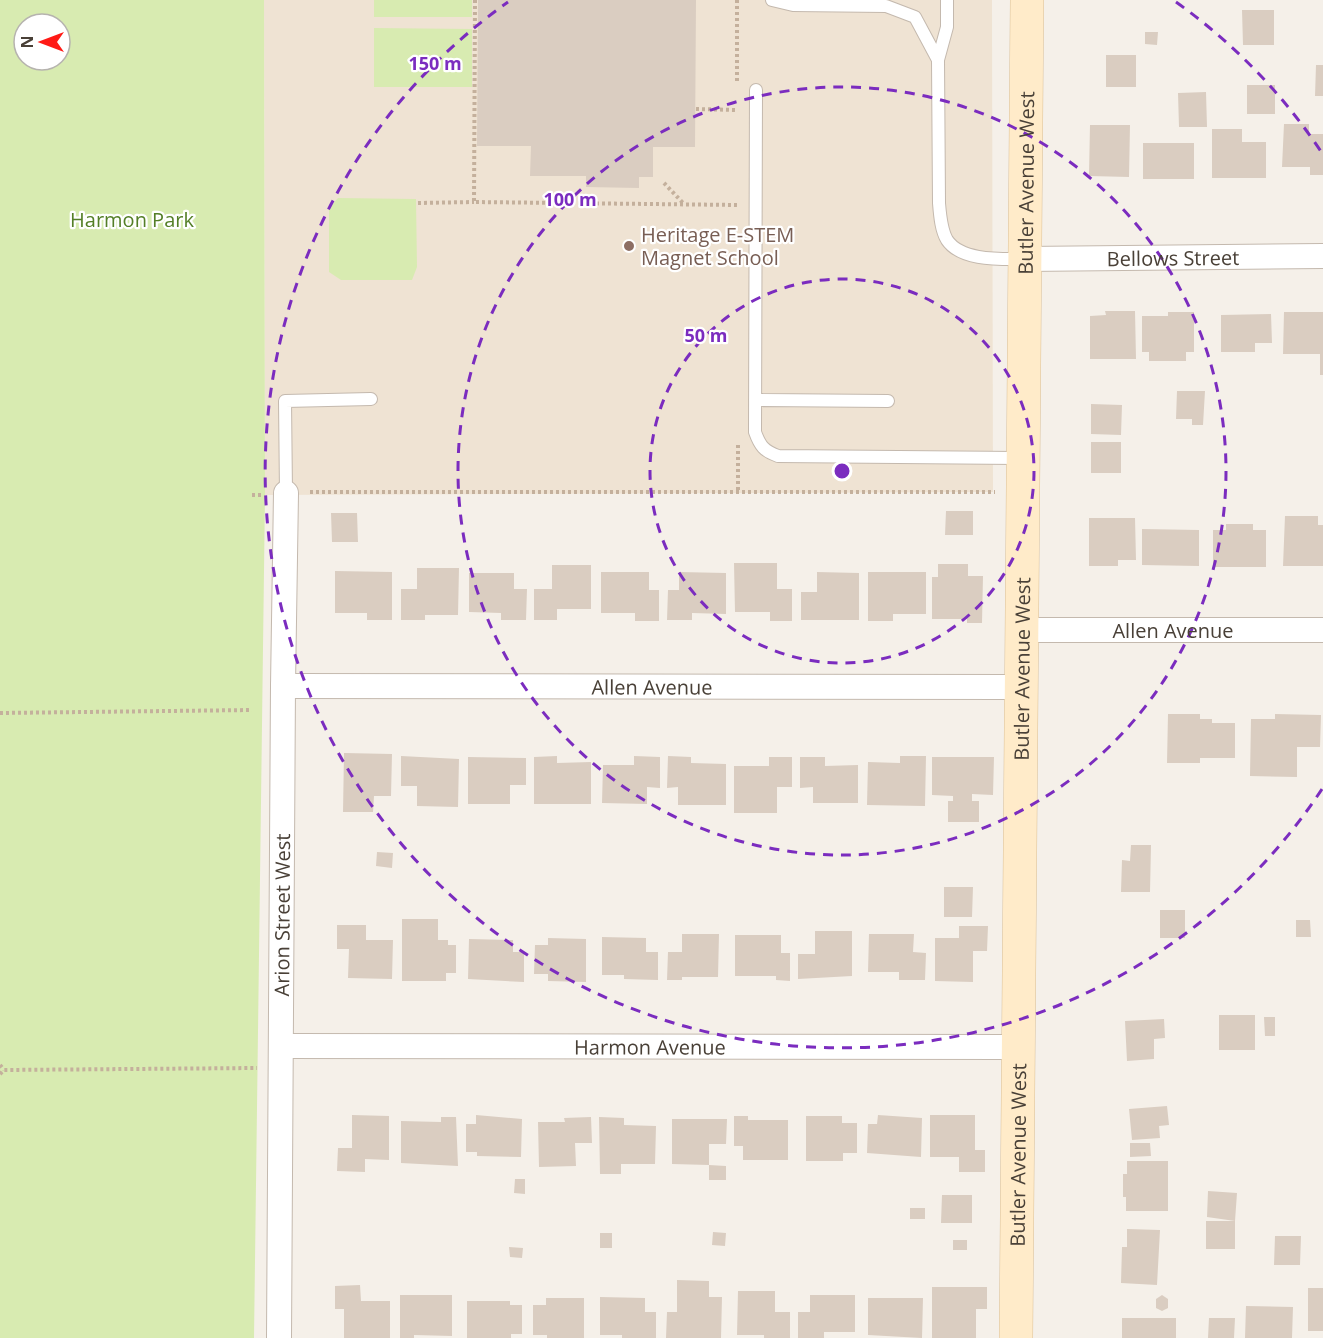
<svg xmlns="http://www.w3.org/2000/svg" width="1323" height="1338" viewBox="0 0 1323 1338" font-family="'Open Sans',sans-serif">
	<rect width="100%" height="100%" fill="#f5f0e9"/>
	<!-- education -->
	<path fill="#efe3d3" d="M264,0H992L993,492L265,495Z"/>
	<!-- green -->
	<path fill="#d8ebb1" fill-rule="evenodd" d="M0,0H264L265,495L254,1338H0ZM24,24H60V60H24Z
		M374,0H472V17H374Z
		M374,28L472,29V87H374Z
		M338,198L416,199L417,267L412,280H341L329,272V208Z"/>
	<!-- building -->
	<path fill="#dacdc1" d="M478,0H696L695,147H653V177H639V188L586,187V176H530L531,146H477Z
		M1242,10H1274V45H1243Z
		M1145,32H1158L1157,45L1145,44Z
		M1106,55H1136V87H1106Z
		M1316,65H1323V96H1315Z
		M1247,85H1275V114H1247Z
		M1206,92L1207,127H1179L1178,93Z
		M1284,124H1309V134H1323V175H1310V167H1282Z
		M1090,125H1130L1129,177L1089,176Z
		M1212,129H1242V142H1266V178H1212Z
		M1143,143H1194V179H1143Z
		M1105,311H1135L1136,359H1090V316L1106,315Z
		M1168,312H1194V352H1186V361H1149V352H1142V316H1168Z
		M1284,312H1323V375H1320V354H1283Z
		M1271,314L1272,343H1255V352H1221V315Z
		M1177,391H1205L1203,425H1192V419H1176Z
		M1091,404L1122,405L1121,435L1091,434Z
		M1091,442H1121V473H1091Z
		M946,511H973V535H945Z
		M331,513H357L358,542H332Z
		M1285,516H1318V525H1323V566H1283Z
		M1089,518H1135L1136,560H1118V566H1089Z
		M1226,524H1253V530H1266V567H1213V530H1226Z
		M1142,529L1199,530V566L1142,565Z
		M734,563H777V589H792V621H770V612H735Z
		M938,564H968V576H983L982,623H967V619H932V577H938Z
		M552,565H591V609H557V620H534V589H552Z
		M417,568H459L458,615H425V620H401V589H417Z
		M335,571L392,572V620H367V613H335Z
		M601,572H649V590H659V621H635V613H601Z
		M679,572L726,573V614L692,613V620H667L668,590H679Z
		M817,572L859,573V620H801V592H817Z
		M868,572H926V614H893V621H868Z
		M469,573H514V589H527L526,620H501V613L469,612Z
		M1168,714H1200V719H1212V723H1235V758H1200V763H1167Z
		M1275,714L1321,715L1320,747H1297V777L1250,776L1251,719H1275Z
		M344,753L392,754L391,796H374L373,812H343Z
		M401,756L459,759L458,807L417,806V786H401Z
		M557,756V763L591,762V804H534V757Z
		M634,756L660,757V788L647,787V804L602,803L603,765H634Z
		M668,756L691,757V763L726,764V805H678V787L667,788Z
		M900,756H926L925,806L867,805L868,762L900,763Z
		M468,757L526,758V785H510V804H468Z
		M769,757H792V787H777V813H734V766H769Z
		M800,757H825V766L858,765V803H813V787L800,788Z
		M932,757H994L993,795L972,794V801H979V822H948V801H953V796L932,795Z
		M1131,845H1151L1150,892H1121L1122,860L1130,861Z
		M377,852L393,853L392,868L376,866Z
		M944,887H973L972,917H944Z
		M1160,910H1185V938H1160Z
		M402,919H438V940H448V945H456V973H446V981H402Z
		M1296,920H1310L1311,937H1296Z
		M337,925H366V940H393L392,979L348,978L349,949H337Z
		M959,926H988L987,951H973V982L935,981V938H959Z
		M815,931H852V976L798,979V954H815Z
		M682,934H719L718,977H682V980H667L668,952H682Z
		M869,934H914L913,952L926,953L925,980H899V972H868Z
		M735,935H781V953H790V981L776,980V976H735Z
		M602,937L646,938V952H658V980L624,979V975H602Z
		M548,938L586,939V982L548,981V974H534L535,945H548Z
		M469,939L513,940V952H524V982L468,979Z
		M1219,1015H1255V1050H1219Z
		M1264,1017H1275V1036H1265Z
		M1164,1019L1165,1038L1154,1039V1059L1127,1061L1125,1021Z
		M1167,1106L1169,1125L1159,1126L1160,1138L1132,1140L1129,1109Z
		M352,1115L389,1116V1160L365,1159V1172L337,1171L338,1148H352Z
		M476,1115L522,1119L521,1157L477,1156V1152H466V1124H476Z
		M878,1115L922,1118L921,1157L867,1153L868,1124H877Z
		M930,1115H975V1150H985V1172H959V1157H930Z
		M734,1116H748V1120H788V1160H743V1146H734Z
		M806,1116H842V1123H857V1153H843V1161H806Z
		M441,1117H456L458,1166L401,1163V1121L441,1122Z
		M591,1117L592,1143H575L576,1166L539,1167L538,1122H565L564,1118Z
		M599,1117L624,1118V1125L656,1126L655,1164H621V1174H600Z
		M672,1119H727L726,1144H709V1165L672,1164Z
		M1130,1143H1150L1151,1156L1130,1157Z
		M1127,1161H1168V1211H1126V1197H1123V1174H1127Z
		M709,1165L726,1166V1180H709Z
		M515,1179H525V1194L514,1193Z
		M1208,1191L1237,1193L1235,1221L1207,1217Z
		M942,1195H972V1223H941Z
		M910,1208H925V1219H910Z
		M1206,1221H1235V1249H1206Z
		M1127,1229L1160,1230L1157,1285L1121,1283L1122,1247H1127Z
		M713,1232L726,1233L725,1246L712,1245Z
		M600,1233H612V1248H600Z
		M1275,1236H1301L1300,1265H1274Z
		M953,1240H967V1250H953Z
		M509,1247L523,1248L522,1258L510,1257Z
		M677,1280L709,1281V1297H722L721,1338H666L667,1312H677Z
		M360,1285L361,1301H390V1338H344V1309H335V1286Z
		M932,1287H987V1309H976V1338H932Z
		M1308,1288H1323V1331H1308Z
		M738,1291H775V1312H790V1338H764V1335H737Z
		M400,1295H452V1336L414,1335V1338H400Z
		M810,1295H855V1332H824V1338H798V1312H810Z
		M1162,1295L1168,1299V1308L1162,1311L1156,1308V1299Z
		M600,1297L645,1298V1312H656V1338H622V1335H600Z
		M546,1298H584V1338H547V1335H533V1305H546Z
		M868,1298H923L922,1338L868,1335Z
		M467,1301H510V1305H522V1334H511V1338H467Z
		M1246,1306L1293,1307L1292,1338H1245Z
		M1122,1318H1176V1338H1122Z
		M1209,1318H1235L1234,1338H1208Z"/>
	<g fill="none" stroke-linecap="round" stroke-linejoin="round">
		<defs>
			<path id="lane" d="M772,0L793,5L886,6L915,17L938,60
				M947,0V27L938,60L939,203C940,215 941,230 947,240C961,261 1000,259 1022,259
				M756,90L755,432C760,446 764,451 778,456L1023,458
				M755,400L888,401
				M286,493L285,401L371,399"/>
			<g id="street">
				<path id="s1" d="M1025,259L1323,256"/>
				<path id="s2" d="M1021,630H1323"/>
				<path id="s3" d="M283,686L1021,687"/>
				<path id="s4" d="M281,1046L1019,1047"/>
				<path id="s5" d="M279,1338L283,686L286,493"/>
			</g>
			<g id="secondary">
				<path id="s6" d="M1016,1338L1027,0"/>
			</g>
		</defs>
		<!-- lane casing -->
		<use href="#lane" stroke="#c4b9ae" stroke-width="14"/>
		<!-- street casing -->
		<use href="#street" stroke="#c4b9ae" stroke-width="26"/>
		<!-- secondary casing -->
		<use href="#secondary" stroke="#dac099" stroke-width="34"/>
		<!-- path -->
		<path stroke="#c4b09c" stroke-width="4" stroke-dasharray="3 3" stroke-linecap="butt" d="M475,0L474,202L737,205
			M737,0V83
			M696,109L737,110
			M664,183L684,204
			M418,203L474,202
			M738,445V492
			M310,492H995
			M252,495H263
			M0,713L252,710
			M0,1065L4,1070
			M0,1074L4,1070L257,1068"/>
		<!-- lane -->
		<use href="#lane" stroke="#fff" stroke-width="12"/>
		<!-- street -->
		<use href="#street" stroke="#fff" stroke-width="24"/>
		<!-- secondary -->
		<use href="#secondary" stroke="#ffebc9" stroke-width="33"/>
	</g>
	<!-- distance rings -->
	<g fill="none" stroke="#7b2cbf" stroke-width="3" stroke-dasharray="10 8">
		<circle cx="842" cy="471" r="192"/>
		<circle cx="842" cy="471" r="384"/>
		<path d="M1322 789A576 576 0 1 1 508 2M1176 2A576 576 0 0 1 1322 153"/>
	</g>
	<!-- markers -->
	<circle fill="#8d6e63" stroke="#fff" stroke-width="2" cx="629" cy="246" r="6"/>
	<g text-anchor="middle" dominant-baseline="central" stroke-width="4.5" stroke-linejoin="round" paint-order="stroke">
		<!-- street labels -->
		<g font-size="20" fill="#494037" stroke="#fff">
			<text stroke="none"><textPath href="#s6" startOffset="1155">Butler Avenue West</textPath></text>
			<text stroke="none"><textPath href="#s1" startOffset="148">Bellows Street</textPath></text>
			<text stroke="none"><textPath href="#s2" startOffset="152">Allen Avenue</textPath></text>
			<text stroke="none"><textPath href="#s6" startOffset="669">Butler Avenue West</textPath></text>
			<text stroke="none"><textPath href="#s3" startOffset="369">Allen Avenue</textPath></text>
			<text stroke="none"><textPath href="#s5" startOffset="423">Arion Street West</textPath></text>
			<text stroke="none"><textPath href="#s4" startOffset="369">Harmon Avenue</textPath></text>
			<text stroke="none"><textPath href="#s6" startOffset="183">Butler Avenue West</textPath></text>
		</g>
		<!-- park labels -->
		<g font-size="20" fill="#547f27" stroke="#fff">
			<text x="132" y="219">Harmon Park</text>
		</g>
		<!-- education labels -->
		<g font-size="20" fill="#785e54" stroke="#fff" text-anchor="start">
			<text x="641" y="234">Heritage E-STEM<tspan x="641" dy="23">Magnet School</tspan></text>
		</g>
	</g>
	<circle cx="842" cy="471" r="9" fill="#7b2cbf" stroke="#fff" stroke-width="3"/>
	<g font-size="18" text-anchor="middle" font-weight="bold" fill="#7b2cbf" stroke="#fff" stroke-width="4.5" stroke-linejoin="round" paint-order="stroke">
		<text x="435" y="70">150 m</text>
		<text x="570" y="206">100 m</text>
		<text x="706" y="342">50 m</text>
	</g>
	<!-- north arrow -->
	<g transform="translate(42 42) rotate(270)"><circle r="28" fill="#ffffff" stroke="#b6b3af" stroke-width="1.5"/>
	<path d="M0-4.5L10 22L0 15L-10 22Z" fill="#ff1a16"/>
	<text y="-9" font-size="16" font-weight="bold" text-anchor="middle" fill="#494037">N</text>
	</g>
</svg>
